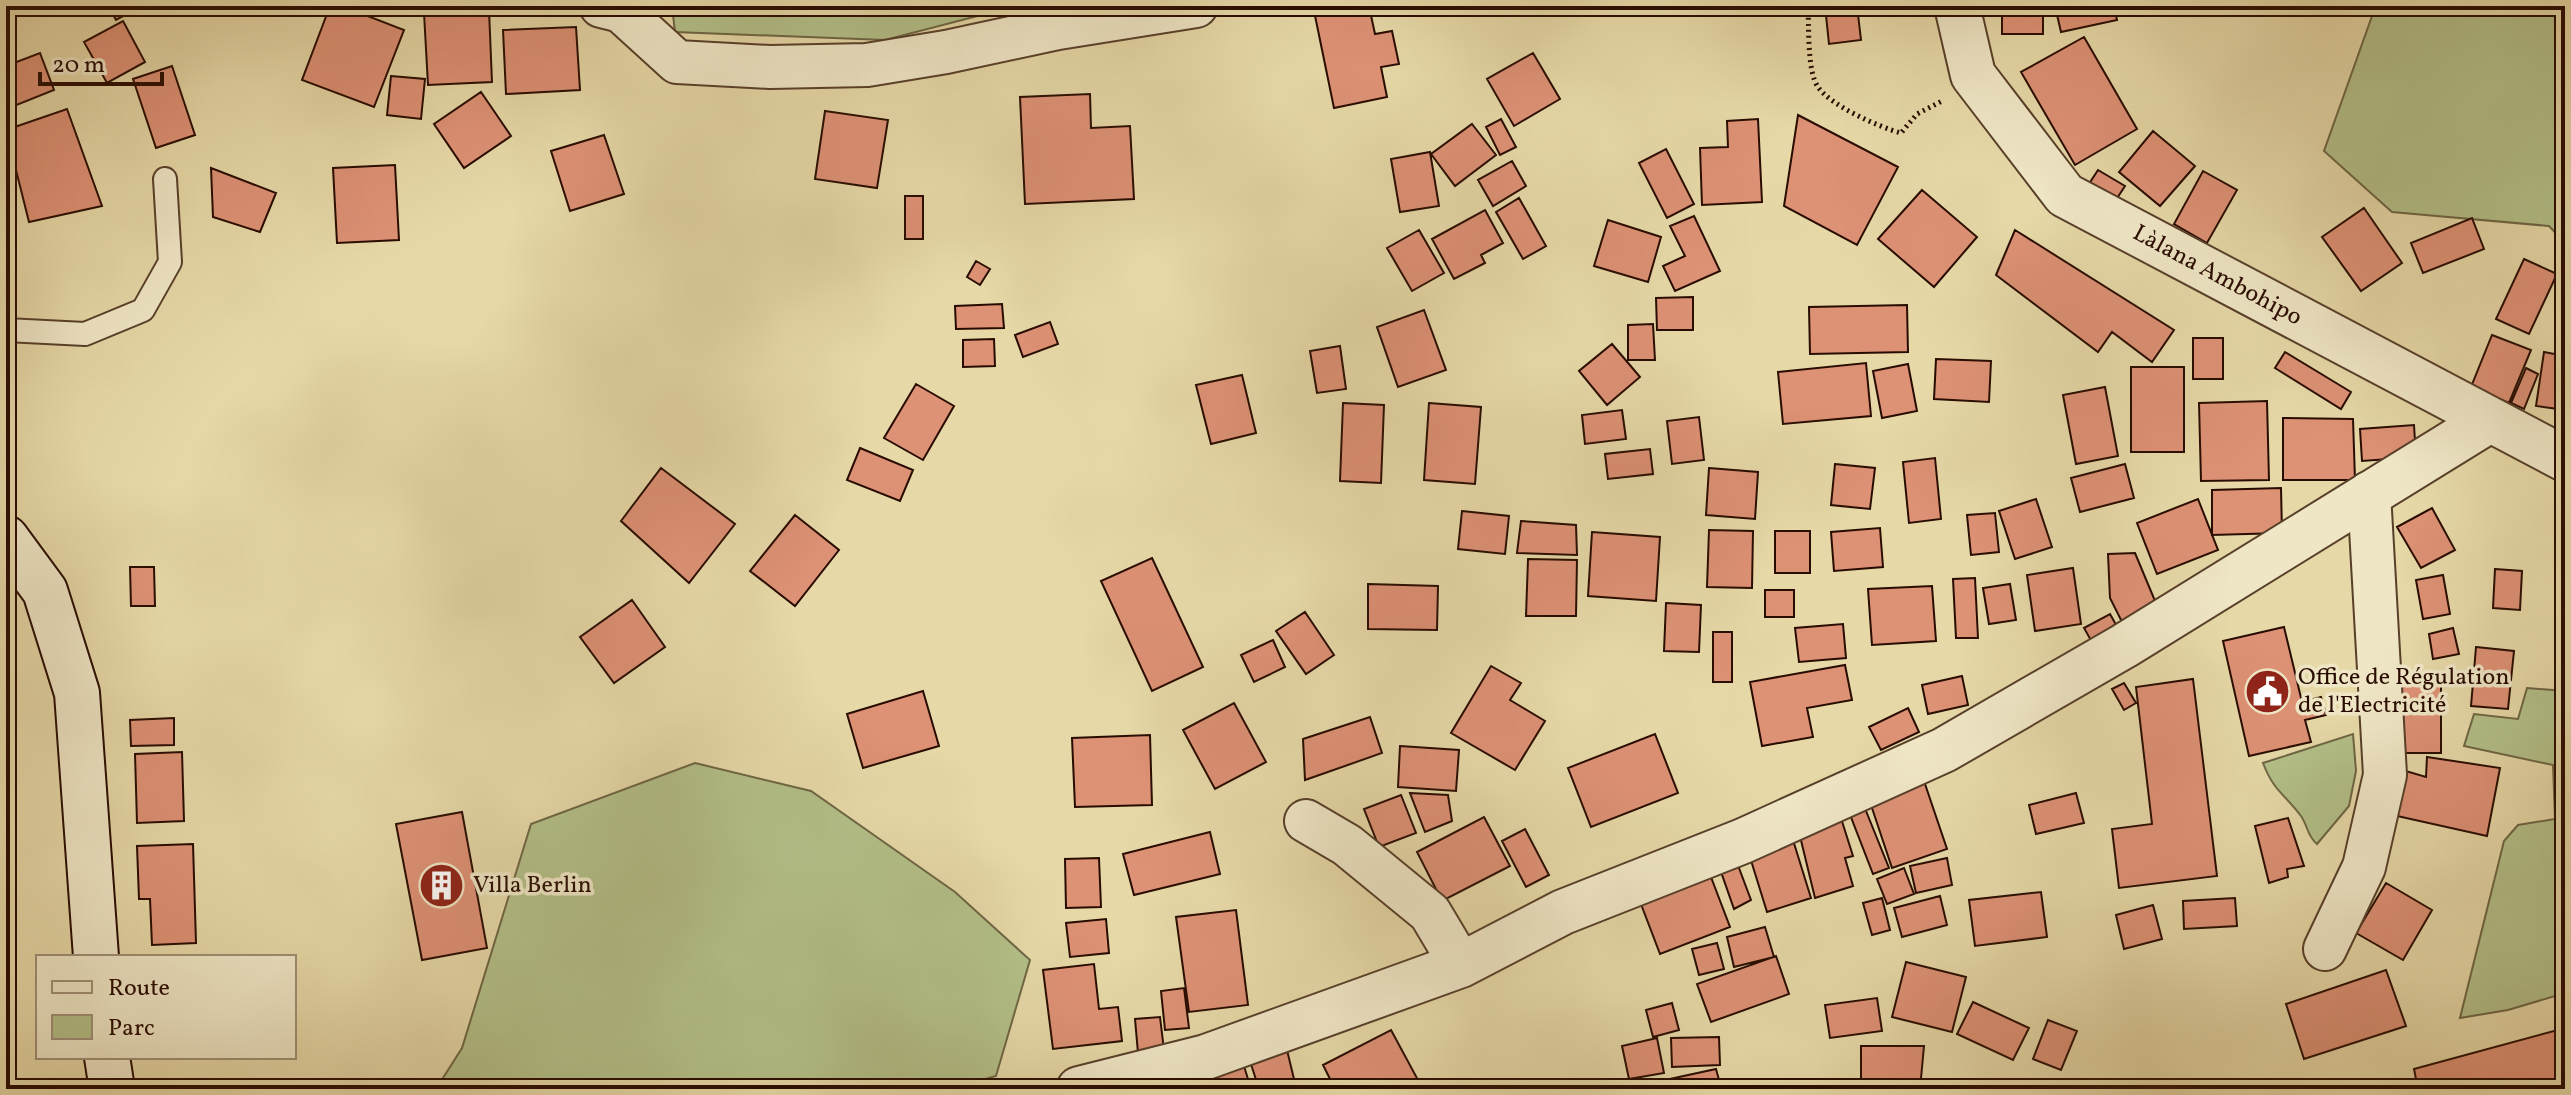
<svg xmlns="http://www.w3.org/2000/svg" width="2571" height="1095" viewBox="0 0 2571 1095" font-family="Vollkorn,serif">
	<rect width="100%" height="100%" fill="#e6d8a7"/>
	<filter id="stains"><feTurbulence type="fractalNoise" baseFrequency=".0025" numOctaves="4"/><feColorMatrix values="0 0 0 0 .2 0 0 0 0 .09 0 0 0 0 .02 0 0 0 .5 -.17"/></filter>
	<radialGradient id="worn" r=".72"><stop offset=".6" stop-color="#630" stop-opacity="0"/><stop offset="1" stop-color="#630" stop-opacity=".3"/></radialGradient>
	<!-- green -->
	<path fill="#b3bf88" stroke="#6e6644" stroke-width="2" d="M672,6H1016L885,40L675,32Z
		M2369,6H2565V243L2549,226L2392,212L2324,151L2372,16Z
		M2527,688L2565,691V993L2508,1010L2460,1018L2504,841L2518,825L2555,819L2553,765L2464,746L2474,714L2518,719Z
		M2353,734L2356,771L2349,806L2317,844C2307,836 2308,826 2301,816C2285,794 2274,792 2263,763Z
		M695,763L811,791L955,892L1030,960L996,1076L950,1089H436L462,1048L531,824Z"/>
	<!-- building -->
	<path fill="#dd9175" stroke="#290c01" stroke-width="2" d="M108,6H142L116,20Z
		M330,6H342L404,30L374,107L302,80Z
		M1313,6H1369L1375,34L1392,31L1399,64L1381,67L1387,97L1334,108Z
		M1825,6H1857L1861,40L1829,44Z
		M2002,6H2043V34H2002Z
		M2055,6H2114L2117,20L2061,32Z
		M489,10L492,82L428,85L424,13Z
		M123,21L145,62L107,83L84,42Z
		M576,27L580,90L506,94L503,30Z
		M2084,37L2137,129L2075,165L2021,72Z
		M40,53L54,90L9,108L6,100V66Z
		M1533,53L1560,99L1514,126L1487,79Z
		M172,66L195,135L156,148L133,79Z
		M391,76L425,79L421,119L387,115Z
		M481,92L511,136L464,168L434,124Z
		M1090,94L1091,128L1130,126L1134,199L1025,204L1020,97Z
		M67,109L102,206L29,222L6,130Z
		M825,111L888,120L877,188L815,179Z
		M1798,115L1898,167L1857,245L1784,206Z
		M1501,119L1516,147L1500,155L1486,127Z
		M1758,119L1762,202L1702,205L1700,148L1728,147L1727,121Z
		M1472,124L1496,155L1455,186L1431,154Z
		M2153,131L2195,166L2160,206L2119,172Z
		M604,135L624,194L570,211L551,151Z
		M1666,149L1694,204L1667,218L1639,163Z
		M1430,152L1439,206L1400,212L1391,159Z
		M1512,161L1526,186L1493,206L1478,180Z
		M395,165L399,240L337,243L333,168Z
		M211,168L276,193L260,232L213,217Z
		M2098,170L2125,186L2112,206L2085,190Z
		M2203,171L2237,190L2207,243L2174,224Z
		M1922,190L1977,237L1934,287L1878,239Z
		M905,196H923V239H905Z
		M1519,198L1546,246L1523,259L1496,212Z
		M2364,208L2402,263L2361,291L2322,237Z
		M1485,210L1503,243L1481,255L1485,263L1454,279L1432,239Z
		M1694,216L1720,271L1675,291L1663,266L1685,256L1670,226Z
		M2472,218L2484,249L2423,273L2411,243Z
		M1608,220L1661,237L1648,282L1594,266Z
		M1419,230L1444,273L1412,291L1387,248Z
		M2015,230L2174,330L2152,362L2112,332L2098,352L1996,275Z
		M2524,259L2557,274L2529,334L2496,319Z
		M976,261L990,269L980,285L967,277Z
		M1693,297V330H1657L1656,298Z
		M1002,304L1004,328L956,329L955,306Z
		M1907,305L1908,352L1810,354L1809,307Z
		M1424,310L1446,370L1398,387L1377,327Z
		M1050,322L1058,344L1023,357L1015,335Z
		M1653,324L1655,360H1628V325Z
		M2492,335L2531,350L2509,403L2471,387Z
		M2193,338H2223V379H2193Z
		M994,339L995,366L963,367V340Z
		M1612,344L1640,377L1607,405L1579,371Z
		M1340,346L1346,389L1317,393L1310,351Z
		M2285,352L2351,392L2341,409L2275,368Z
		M2544,352L2565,356V410L2536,406Z
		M1936,359L1991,361L1989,402L1934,399Z
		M1866,363L1871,416L1783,424L1778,372Z
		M1908,364L1917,411L1882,418L1873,371Z
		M2131,367H2184V452H2131Z
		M2526,368L2538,374L2524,409L2511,403Z
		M1242,375L1256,433L1211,444L1196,385Z
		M916,384L954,406L923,460L884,438Z
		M2105,387L2118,456L2076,464L2063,395Z
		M2267,401L2269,480L2201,481L2199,403Z
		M1343,403L1384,405L1381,483L1340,481Z
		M1429,403L1481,407L1475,484L1424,480Z
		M1622,410L1626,439L1585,444L1582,415Z
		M1699,417L1704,460L1672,464L1667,421Z
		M2283,418L2353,419L2355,480H2283Z
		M2414,425L2416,457L2362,461L2360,429Z
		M860,448L913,470L900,501L847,480Z
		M1650,449L1653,474L1608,479L1605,454Z
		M1935,458L1941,519L1909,523L1903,462Z
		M1835,464L1875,468L1870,509L1831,505Z
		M2125,464L2134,498L2080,512L2071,478Z
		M661,468L735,524L689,583L621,521Z
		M1709,468L1758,472L1755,519L1706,515Z
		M2281,488L2282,533L2212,535V490Z
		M2036,499L2052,547L2015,559L1999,511Z
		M2198,499L2218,550L2157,574L2137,523Z
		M2432,508L2455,550L2421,568L2397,527Z
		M1462,511L1509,516L1505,554L1458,549Z
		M1995,513L1999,552L1971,555L1967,515Z
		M795,515L839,550L795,606L750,571Z
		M1521,521L1576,525L1577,555L1517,553Z
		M1880,528L1883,567L1834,571L1831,532Z
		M1709,530L1753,531L1752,588L1707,587Z
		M1775,531H1810V573H1775Z
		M1592,532L1660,537L1656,601L1588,596Z
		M2135,553L2158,608L2124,626L2110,598L2108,554Z
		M1152,558L1203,667L1152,691L1101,581Z
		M1528,559L1577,560L1576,616H1526Z
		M130,567H154L155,606H131Z
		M2073,568L2081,624L2035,631L2027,575Z
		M2495,569L2522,571L2520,610L2493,608Z
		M2443,575L2450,614L2423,619L2416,580Z
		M1975,578L1978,638H1956L1953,579Z
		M1368,584L1438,586L1437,630L1368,629Z
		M2010,584L2016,620L1989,624L1983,588Z
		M1932,586L1936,641L1872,645L1868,589Z
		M1765,590H1794V617H1765Z
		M632,600L665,647L614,683L580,637Z
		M1666,603L1701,605L1699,652L1664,651Z
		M1305,612L1334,655L1306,674L1276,631Z
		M2110,614L2119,630L2093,644L2084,628Z
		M1843,624L1846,658L1799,662L1795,628Z
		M2284,627L2302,702L2321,697L2326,715L2305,720L2311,742L2249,756L2223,641Z
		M2453,628L2459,654L2433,659L2429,634Z
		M1713,632H1732V682H1713Z
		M1273,640L1285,667L1254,682L1241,655Z
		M2476,647L2514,651L2508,709L2471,706Z
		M1845,665L1852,700L1807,708L1813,737L1762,746L1750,682Z
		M1491,666L1521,683L1510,700L1545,721L1515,770L1451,733Z
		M1962,676L1968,705L1928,714L1922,685Z
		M2193,679L2217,876L2119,888L2112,829L2152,824L2136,687Z
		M2124,683L2136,703L2124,710L2112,689Z
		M2392,683H2441V753H2392Z
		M923,691L939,746L863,768L847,714Z
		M1234,703L1266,762L1215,789L1183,730Z
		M1908,708L1919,732L1881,750L1869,727Z
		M1370,717L1382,753L1305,780L1303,739Z
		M174,718V745L131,746L130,720Z
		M1655,734L1678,793L1591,827L1568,768Z
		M1150,735L1152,805L1075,807L1072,738Z
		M1400,746L1459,750L1456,791L1398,787Z
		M182,752L184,821L137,823L135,754Z
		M2427,757L2500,768L2487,836L2397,816L2399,769L2426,777Z
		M1924,781L1947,849L1892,868L1869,799Z
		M1410,793L1448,795L1452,821L1425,832Z
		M2076,793L2084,823L2036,834L2029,805Z
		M1401,795L1416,833L1379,847L1364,809Z
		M1864,806L1889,868L1873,874L1849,812Z
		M462,812L487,948L422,960L396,824Z
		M1840,815L1853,856L1845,858L1853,886L1815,898L1798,828Z
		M1484,817L1510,866L1442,901L1417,852Z
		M2288,818L2304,866L2287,869L2288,877L2269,883L2255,826Z
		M1525,829L1549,875L1526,887L1502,841Z
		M1210,832L1220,874L1134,895L1123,854Z
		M1793,840L1811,898L1767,912L1749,854Z
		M193,844L196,943L152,945L150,899H139L137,846Z
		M1099,858L1101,907L1066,908L1065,859Z
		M1947,858L1952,885L1916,893L1910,866Z
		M1736,860L1751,900L1734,909L1719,866Z
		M1706,864L1730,927L1660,954L1636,891Z
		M1904,868L1914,894L1887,904L1877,879Z
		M2386,883L2432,910L2403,960L2356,933Z
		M2041,892L2047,937L1975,946L1969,900Z
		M1940,896L1947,925L1902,937L1894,908Z
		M1882,898L1890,930L1872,935L1863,903Z
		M2235,898L2237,926L2184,929L2183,901Z
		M2153,905L2162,939L2124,949L2116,915Z
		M1236,910L1248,1005L1189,1012L1176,917Z
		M1106,919L1109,953L1070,957L1066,923Z
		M1765,927L1774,957L1734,967L1727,937Z
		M1717,943L1724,969L1699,975L1692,949Z
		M1776,956L1789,994L1711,1022L1697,984Z
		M1906,962L1966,977L1952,1032L1892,1017Z
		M1094,964L1099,1009L1118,1007L1122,1041L1053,1049L1043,970Z
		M2386,970L2406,1026L2304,1059L2286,1004Z
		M1184,988L1189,1028L1165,1030L1161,991Z
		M1877,998L1882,1031L1830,1038L1825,1005Z
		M1973,1002L2029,1028L2013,1060L1957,1034Z
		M1672,1003L1679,1030L1653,1037L1646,1010Z
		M1160,1017L1164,1050L1138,1053L1135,1019Z
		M2048,1020L2077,1031L2061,1070L2033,1059Z
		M2565,1028V1089H2418L2414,1069Z
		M1391,1030L1418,1080L1401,1089H1335L1323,1065Z
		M1719,1037L1720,1065L1672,1067L1671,1038Z
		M1657,1038L1664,1073L1629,1079L1622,1046Z
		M1861,1046H1924L1920,1089H1861Z
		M1287,1050L1294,1079L1259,1089L1250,1061Z
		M1244,1066L1251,1089H1216L1212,1075Z
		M1716,1069L1721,1087L1667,1089L1665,1080Z"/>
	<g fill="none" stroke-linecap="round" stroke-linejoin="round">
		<defs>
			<path id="service" d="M6,330L85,334L143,310L170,262L165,179"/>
			<path id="minor" d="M601,6L621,11L677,62L770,67L867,65L946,52L1058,28L1196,6
				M1306,821L1347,845L1430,913L1461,965
				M2325,949L2364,867L2385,775L2369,493"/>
			<path id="tertiary" d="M1957,6L1973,75L2065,195L2565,459
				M1079,1089L1206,1057L1461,965L1563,912L1743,841L1944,750L2124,646L2488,421"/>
			<path id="secondary" d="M6,538L45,591L77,693L96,957
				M107,1057L112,1089"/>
		</defs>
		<!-- service casing -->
		<use href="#service" stroke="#583f2a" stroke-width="26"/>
		<!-- minor casing -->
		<use href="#minor" stroke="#583f2a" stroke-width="46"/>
		<!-- tertiary casing -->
		<use href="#tertiary" stroke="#583f2a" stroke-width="48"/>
		<!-- secondary casing -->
		<use href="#secondary" stroke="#290c01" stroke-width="48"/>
		<!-- path -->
		<path stroke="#290c01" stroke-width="5" stroke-dasharray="2 4" stroke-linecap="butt" d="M1808,6C1809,25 1807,72 1818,87C1831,106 1879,127 1901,133L1917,114L1942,101"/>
		<!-- service -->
		<use href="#service" stroke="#efe6c6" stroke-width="22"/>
		<!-- minor -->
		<use href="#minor" stroke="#efe6c6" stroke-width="42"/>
		<!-- tertiary -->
		<use href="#tertiary" stroke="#efe6c6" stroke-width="44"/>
		<!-- secondary -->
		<use href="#secondary" stroke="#efe6c6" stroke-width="44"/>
	</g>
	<!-- icons -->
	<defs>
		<symbol id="civic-disc" viewBox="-11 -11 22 22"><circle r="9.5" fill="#8f2418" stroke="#efe6c6"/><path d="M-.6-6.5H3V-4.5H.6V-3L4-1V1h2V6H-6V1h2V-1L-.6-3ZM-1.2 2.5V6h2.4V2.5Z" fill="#fff"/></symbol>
		<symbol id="building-disc" viewBox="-11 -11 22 22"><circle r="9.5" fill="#8f2418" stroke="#efe6c6"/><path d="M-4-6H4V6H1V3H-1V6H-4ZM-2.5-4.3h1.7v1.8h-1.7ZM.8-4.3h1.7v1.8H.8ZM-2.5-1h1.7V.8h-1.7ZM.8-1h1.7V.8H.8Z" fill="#fff"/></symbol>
	</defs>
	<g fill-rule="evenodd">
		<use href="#civic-disc" x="2242" y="666" width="51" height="51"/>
		<use href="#building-disc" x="416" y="860" width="51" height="51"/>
	</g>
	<g text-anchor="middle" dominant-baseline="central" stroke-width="7" stroke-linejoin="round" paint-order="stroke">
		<!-- street labels -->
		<g font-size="24" fill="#290c01" stroke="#efe6c6">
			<text transform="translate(2217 276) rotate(28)">Làlana Ambohipo</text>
		</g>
		<!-- poi labels -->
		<g font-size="24" fill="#290c01" stroke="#efe6c6" text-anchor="start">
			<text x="2298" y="678">Office de Régulation<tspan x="2298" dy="28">de l'Electricité</tspan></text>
			<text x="473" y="886">Villa Berlin</text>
		</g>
	</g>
	<!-- margin -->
	<rect width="2571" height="1095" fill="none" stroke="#e6d8a7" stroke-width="32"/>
	<rect x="8" y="8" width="2555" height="1079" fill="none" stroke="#290c01" stroke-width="4"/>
	<rect x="16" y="16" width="2539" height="1063" fill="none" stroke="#290c01" stroke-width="2"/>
	<!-- legend -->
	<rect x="36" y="955" width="260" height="104" fill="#efe6c6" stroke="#a08f77" stroke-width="2"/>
	<rect x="52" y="981" width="40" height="12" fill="#efe6c6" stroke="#a08f77" stroke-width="2"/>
	<text x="108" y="995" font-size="24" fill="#290c01">Route</text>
	<rect x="52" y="1015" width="40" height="24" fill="#b3bf88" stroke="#a08f77" stroke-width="2"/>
	<text x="108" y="1035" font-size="24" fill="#290c01">Parc</text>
	<!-- scale -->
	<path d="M40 72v12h122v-12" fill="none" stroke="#290c01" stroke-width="4"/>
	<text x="52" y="72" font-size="24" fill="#290c01" stroke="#efe6c6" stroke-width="6" paint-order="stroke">20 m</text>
	<rect width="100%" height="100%" filter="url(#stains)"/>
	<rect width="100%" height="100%" fill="url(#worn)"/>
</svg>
